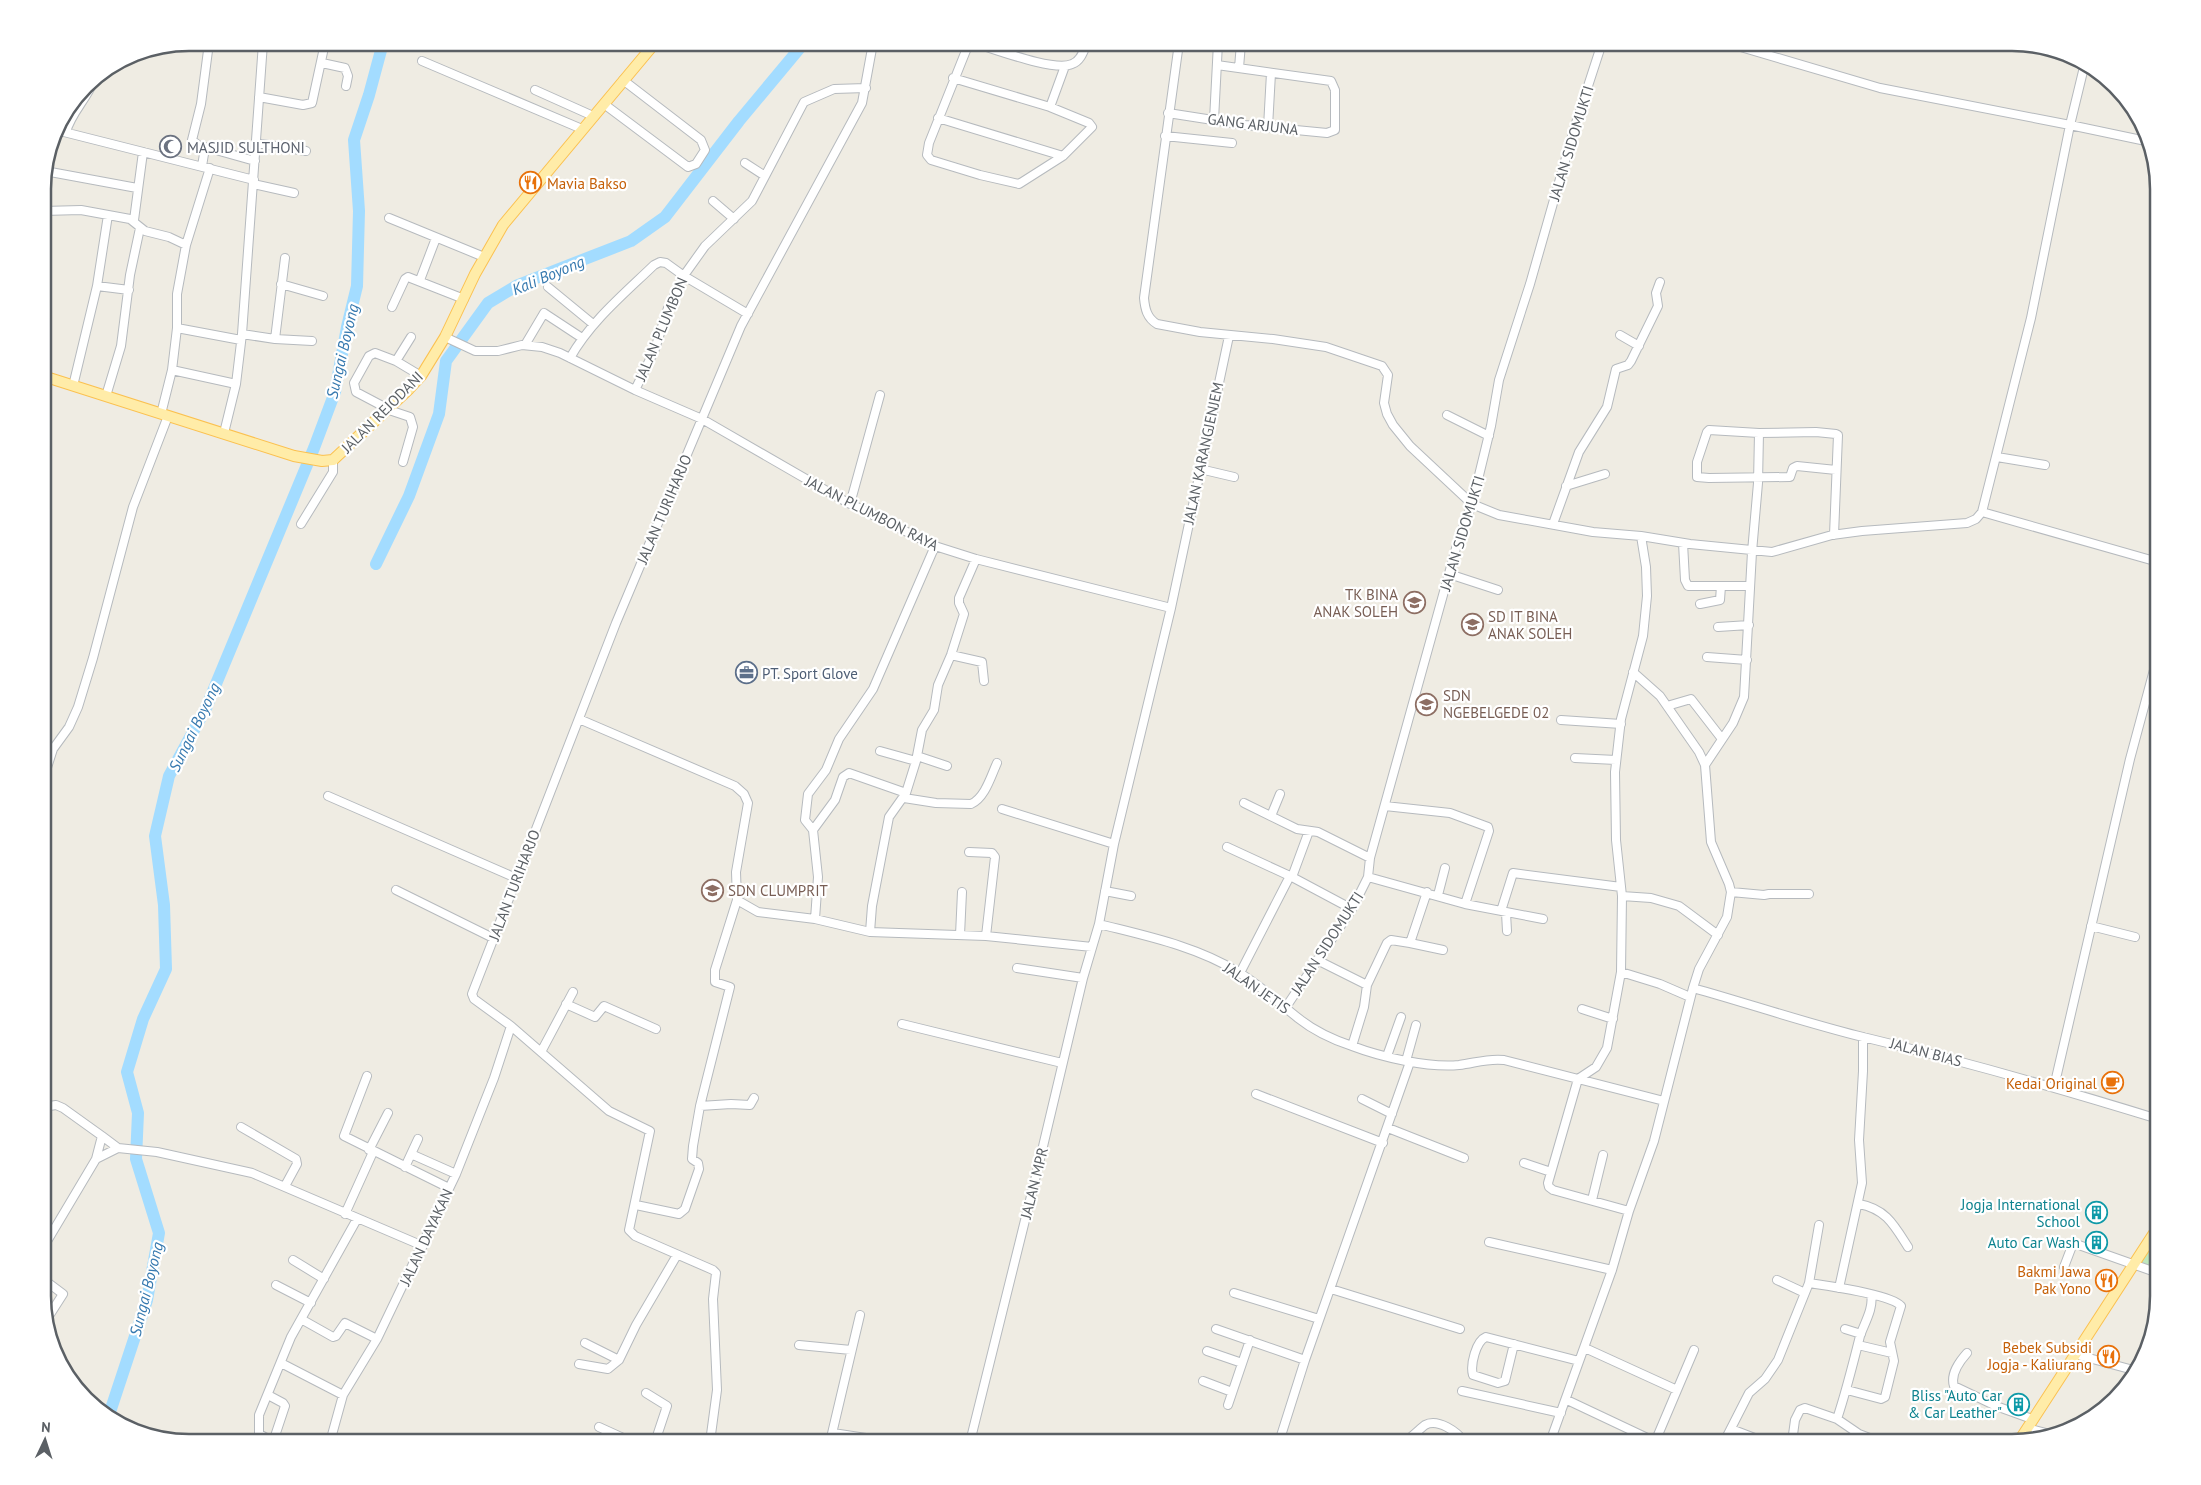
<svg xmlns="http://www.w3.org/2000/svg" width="2201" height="1485" viewBox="0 0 2201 1485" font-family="'PT Sans',sans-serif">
	<rect width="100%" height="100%" fill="#efece3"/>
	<!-- green -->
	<path fill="#c0e8be" d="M2158,1235V1270L2139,1265Z"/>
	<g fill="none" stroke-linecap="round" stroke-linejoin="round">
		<!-- river -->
		<path stroke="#a3dcff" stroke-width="12" d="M376,564L409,496L439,414L446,361L488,303L518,285L631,241L665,217L739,121L804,43
			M108,1418L147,1300L159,1233L136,1159L138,1113L127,1072L143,1019L166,969L164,905L155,836L169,776L206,708L314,448L335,392L347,327L357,286L359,211L354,140L369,95L383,43"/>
		<defs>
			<path id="minor" d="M209,43L201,104L192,140L198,145L255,161
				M969,43L929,143L927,155L931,160L980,175L1019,184L1063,156L1092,127L1089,123L1050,107
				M974,43C995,49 1054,72 1072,64C1081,61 1084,50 1087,43
				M1179,43L1144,298C1145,309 1147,318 1157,324L1200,332L1273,339L1326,347L1382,366L1388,375L1384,403L1387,414L1393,425L1410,446L1472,504L1499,515L1593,532L1641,536L1690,544L1772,552L1832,535L1862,531L1967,523L1976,519L1982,512L2031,318L2070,125L1880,88L1727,43
				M422,61L582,129
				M322,63L345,68L348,76L346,86
				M2085,63L2070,125L2146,141
				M1239,68L1241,43
				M953,78L1050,107L1065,66
				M535,90L593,116
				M259,97L303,105L312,103L325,43
				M604,104L688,167L696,164L705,150L701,140L623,80
				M1168,113L1245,125L1327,133L1335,130V90L1331,81L1217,65
				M938,118L1063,156
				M1214,120L1218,43
				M1268,127L1271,73
				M56,130L254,180
				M66,132C71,113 87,99 94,80
				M1165,136L1232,143
				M256,143L306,151
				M745,163L765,176
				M202,166L205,148
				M45,171L137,188
				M253,184L294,193
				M713,201L734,219
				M43,211L81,210L130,219L145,231L169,237L186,245L177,294V328L172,370L161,414
				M389,218L484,257
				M134,220L143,152
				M186,245L210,168
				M420,280L436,238
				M281,284L323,296
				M97,286L129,290
				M548,287L593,324
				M392,307L405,279L408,277L464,299
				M177,328L241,340
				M242,334L275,339L312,341
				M1620,335L1639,346
				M445,337L475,351H498L522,345L542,347L560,353L635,390L702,419L839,498L935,546L976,559L1171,608
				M275,339L285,258
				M525,345L544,313L582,338
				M570,358C591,321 624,294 654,265L660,262L666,263L684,276L748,314
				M396,361L411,337
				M172,370L236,384
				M73,386L97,286L108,215
				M635,390L655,349L668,308L685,274L705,246L752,201L804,102L834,89L866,88
				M106,396L121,346L130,275L140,228
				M1447,415L1489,436
				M224,433L236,384L242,334L263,43
				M1997,457L2045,465
				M403,462L413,427L410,417L392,411L356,392L354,383L369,356L375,353L396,361L421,376
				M1200,469L1234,477
				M1566,486L1605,474
				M850,504L880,395
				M1982,512L2158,562
				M301,524L333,472V460
				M1553,524L1579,452L1607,407L1616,369L1628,365L1631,361L1658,306L1656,293L1660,282
				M1834,535L1838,435L1836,434L1816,432L1759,433L1709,430L1707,432L1697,462V477L1709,478L1790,477L1793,468L1797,466L1836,470
				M1683,543L1685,580L1688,586H1750
				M1449,574L1498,590
				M1700,604L1720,600L1721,586
				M1718,627L1749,625
				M951,655L982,662L984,681
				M1707,657L1747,660
				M1667,706L1691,699L1722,739
				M579,719L735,786L744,794L748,803L736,872L737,900L715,970V982L730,987L700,1106L693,1146L692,1159L698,1163L699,1169L685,1209L679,1214L636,1205
				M1561,720L1621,724
				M880,751L916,761
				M917,756L947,766
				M1575,758L1616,760
				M1705,765L1733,723L1744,697L1752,552L1758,483L1759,433
				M43,780L53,749L69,727L78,707L93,658L133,507L168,416
				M328,796L516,878
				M904,798L936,803L971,804C985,798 991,776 997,763
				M1244,803L1297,829L1318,832L1370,858
				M1385,806L1450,813L1488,827L1489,831L1465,904
				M1002,809L1114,844
				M1271,816L1280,794
				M813,830L805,820L808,794L826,770L839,739L873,689L935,546
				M1227,847L1292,877L1352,909
				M969,852L992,853L995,857L986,936
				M1292,877L1309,831
				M1368,877L1465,904L1543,919
				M396,890L493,938
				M1105,891L1131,896
				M1427,892L1410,943L1443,950
				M1731,892L1764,895L1769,894H1809
				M1438,895L1445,868
				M1622,896L1651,898L1679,906L1718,935
				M737,900L758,912L815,919L870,932L986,936L1092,947
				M1501,911L1513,873L1621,887
				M1506,913L1507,931
				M815,919L818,877L813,830L835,800L843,777L849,773L906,793
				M1099,924C1146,936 1196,946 1238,972C1260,985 1279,1003 1298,1018C1313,1030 1334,1040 1352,1046C1381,1057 1428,1068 1459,1065C1475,1063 1488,1058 1504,1060L1664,1101
				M2091,926L2135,937
				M870,932L872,906L889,817L906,793L916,761L922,730L934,710L938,685L951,655L964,614L959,603V598L976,559
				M960,935L962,892
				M1317,960L1367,985
				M1017,968L1083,978
				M1621,972L1660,984L1690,997
				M1240,973L1290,876
				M1693,988C1750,1004 1806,1023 1863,1037C1963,1061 2061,1089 2158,1119
				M566,1004L595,1017L604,1006L656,1029
				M1286,1007L1352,909L1368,877L1370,858L1458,541L1472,504L1491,426L1499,380L1530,284L1575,126L1602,43
				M1582,1009L1613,1019
				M902,1024L1062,1063
				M1352,1046L1364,1007L1367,985L1387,943L1391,940L1410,943
				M541,1052L573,992
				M1387,1056L1401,1017
				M1406,1061L1416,1025
				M367,1076L344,1136L449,1188
				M2054,1087L2130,759L2158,655
				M1256,1094L1383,1143
				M1362,1099L1392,1114
				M700,1106L731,1104L750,1105L754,1098
				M43,1107L56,1105L63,1108L102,1136L96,1159L43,1248
				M241,1127L296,1159L297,1164L285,1186
				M1388,1128L1464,1158
				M102,1136L118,1148L157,1152L252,1173L423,1246
				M369,1150L388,1113
				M411,1154L456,1174
				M96,1159L118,1148
				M1524,1163L1551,1172
				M405,1167L418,1139
				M1592,1200L1603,1155
				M1859,1204C1886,1209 1894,1225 1908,1247
				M1629,1211L1553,1190L1549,1187L1548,1183L1578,1079L1596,1067L1607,1048L1621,972L1622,896L1616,840L1615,772L1621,719L1643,636L1647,596L1646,567L1641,536
				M345,1214L373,1152
				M1489,1242L1612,1270
				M293,1260L324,1279
				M2064,1267L2072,1246L2076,1244L2158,1273
				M43,1279L63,1294L47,1319
				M1777,1280L1805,1293
				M1809,1283C1827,1286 1891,1294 1901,1306L1890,1342L1894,1361L1885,1397L1881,1399L1847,1390
				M276,1285L311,1303
				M1839,1288L1862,1183L1859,1140L1863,1071V1037
				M1331,1289L1460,1329
				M1234,1293L1319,1319
				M301,1319L333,1337L336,1336L345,1323L377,1339
				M1216,1329L1305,1360
				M1845,1329L1861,1334
				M585,1343L619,1360
				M1514,1344L1505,1381L1498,1383L1473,1375C1470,1365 1476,1341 1486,1337L1579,1361
				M799,1345L851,1350
				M1858,1345L1892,1353
				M1585,1348L1677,1390
				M1207,1351L1242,1363
				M1967,1353C1959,1362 1950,1374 1954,1386L1996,1406L2032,1419
				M2074,1354L2137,1371
				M281,1363L343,1395
				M579,1364L608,1369L619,1360L636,1325L677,1255
				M1203,1381L1232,1392
				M1462,1391L1561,1413
				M646,1393L667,1406L655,1442
				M268,1395L283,1403L285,1406L273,1442
				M1567,1400L1656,1442
				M1228,1405L1250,1340
				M1837,1419L1859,1434L1858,1442
				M599,1427L632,1442
				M2027,1428L2046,1433
				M1731,1429L1765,1442
				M833,1433L892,1442
				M1859,1434L1880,1442
				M1412,1436C1416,1433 1421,1428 1425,1425C1438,1418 1458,1432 1464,1442
				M274,1442L259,1434V1415L291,1337L357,1219
				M330,1442L343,1395L377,1339L456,1174L494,1078L511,1026
				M710,1442L717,1390L713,1299L716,1273L713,1270L635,1236L629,1230L650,1131L609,1111L511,1026L474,999L472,994L616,623L741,326L862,103L873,43
				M830,1442L860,1315
				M970,1442L1035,1180L1083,978L1099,924L1114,844L1171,608L1229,336
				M1279,1442L1305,1360L1410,1062
				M1550,1442L1612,1270L1629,1211L1654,1141L1693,988L1699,969L1727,917L1731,892L1729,884L1711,842L1705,765L1699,752L1660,696L1633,672
				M1655,1442L1694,1350
				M1724,1442L1749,1393L1765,1379L1778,1360L1809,1283L1819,1225
				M1792,1442L1795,1420L1800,1410L1805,1408L1837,1419C1846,1392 1853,1364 1860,1336C1864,1324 1874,1308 1871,1295"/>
			<path id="major" d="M43,376L294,456L322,461L333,460L409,389L421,376L445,337L475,274L503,225L655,43
				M2019,1441L2158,1227"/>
		</defs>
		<!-- minor casing -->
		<use href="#minor" stroke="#b6babe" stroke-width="10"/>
		<!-- major casing -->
		<use href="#major" stroke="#fbc150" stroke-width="12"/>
		<!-- minor -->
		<use href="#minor" stroke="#fff" stroke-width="8"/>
		<!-- major -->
		<use href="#major" stroke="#ffeca8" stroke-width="10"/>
	</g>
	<!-- icons -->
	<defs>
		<symbol id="mosque-ring" viewBox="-11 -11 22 22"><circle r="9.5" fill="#fff" stroke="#6b7280" stroke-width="1.5"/><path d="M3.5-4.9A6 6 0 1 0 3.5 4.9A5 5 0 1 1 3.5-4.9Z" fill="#6b7280"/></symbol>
		<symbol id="restaurant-ring" viewBox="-11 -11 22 22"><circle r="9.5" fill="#fff" stroke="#e8710a" stroke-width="1.5"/><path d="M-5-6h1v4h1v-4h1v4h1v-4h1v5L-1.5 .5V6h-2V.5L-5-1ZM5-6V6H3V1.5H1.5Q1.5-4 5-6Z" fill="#e8710a"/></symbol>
		<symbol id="school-ring" viewBox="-11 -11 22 22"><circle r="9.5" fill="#fff" stroke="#8d6e63" stroke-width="1.5"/><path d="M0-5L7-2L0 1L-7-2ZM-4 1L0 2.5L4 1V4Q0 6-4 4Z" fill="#8d6e63"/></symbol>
		<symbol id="office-ring" viewBox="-11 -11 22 22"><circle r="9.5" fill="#fff" stroke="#5c6f8a" stroke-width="1.5"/><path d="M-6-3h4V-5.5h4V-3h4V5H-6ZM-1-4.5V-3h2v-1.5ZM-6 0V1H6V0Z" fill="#5c6f8a"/></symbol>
		<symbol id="cafe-ring" viewBox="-11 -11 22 22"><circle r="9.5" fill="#fff" stroke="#e8710a" stroke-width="1.5"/><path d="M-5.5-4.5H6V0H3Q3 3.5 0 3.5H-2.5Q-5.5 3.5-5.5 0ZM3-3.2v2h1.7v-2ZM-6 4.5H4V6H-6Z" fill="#e8710a"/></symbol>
		<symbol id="building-ring" viewBox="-11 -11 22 22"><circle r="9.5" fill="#fff" stroke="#0f9aa8" stroke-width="1.5"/><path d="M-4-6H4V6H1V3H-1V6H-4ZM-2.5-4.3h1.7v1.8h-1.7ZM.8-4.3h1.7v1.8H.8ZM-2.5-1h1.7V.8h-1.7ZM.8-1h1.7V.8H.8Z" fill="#0f9aa8"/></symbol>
	</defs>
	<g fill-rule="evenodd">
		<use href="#mosque-ring" x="158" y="134" width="25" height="25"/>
		<use href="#restaurant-ring" x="518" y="170" width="25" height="25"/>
		<use href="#school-ring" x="1402" y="590" width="25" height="25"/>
		<use href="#school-ring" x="1460" y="612" width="25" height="25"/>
		<use href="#office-ring" x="734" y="660" width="25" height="25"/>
		<use href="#school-ring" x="1414" y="692" width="25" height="25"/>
		<use href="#school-ring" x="700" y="878" width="25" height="25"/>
		<use href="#cafe-ring" x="2100" y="1070" width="25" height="25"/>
		<use href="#building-ring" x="2084" y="1200" width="25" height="25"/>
		<use href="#building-ring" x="2084" y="1230" width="25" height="25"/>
		<use href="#restaurant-ring" x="2094" y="1268" width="25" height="25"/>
		<use href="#restaurant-ring" x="2096" y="1344" width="25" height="25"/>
		<use href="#building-ring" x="2006" y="1392" width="25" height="25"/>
	</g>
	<g text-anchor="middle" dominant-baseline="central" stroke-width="4.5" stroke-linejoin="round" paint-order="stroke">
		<!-- street labels -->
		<g font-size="15" fill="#5b6065" stroke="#fff">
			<text transform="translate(1253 124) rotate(7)">GANG ARJUNA</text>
			<text transform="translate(1571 143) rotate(-73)">JALAN SIDOMUKTI</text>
			<text transform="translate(661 329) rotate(-67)">JALAN PLUMBON</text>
			<text transform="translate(382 412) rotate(-45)">JALAN REJODANI</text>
			<text transform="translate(1203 453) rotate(-78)">JALAN KARANGJENJEM</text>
			<text transform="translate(664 509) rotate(-67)">JALAN TURIHARJO</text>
			<text transform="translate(872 513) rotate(27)">JALAN PLUMBON RAYA</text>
			<text transform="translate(1462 533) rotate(-73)">JALAN SIDOMUKTI</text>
			<text transform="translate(514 885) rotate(-69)">JALAN TURIHARJO</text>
			<text transform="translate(1327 943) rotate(-57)">JALAN SIDOMUKTI</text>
			<text transform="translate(1257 988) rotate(35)">JALAN JETIS</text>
			<text transform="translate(1926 1052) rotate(15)">JALAN BIAS</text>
			<text transform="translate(1034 1183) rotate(-76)">JALAN MPR</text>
			<text transform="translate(426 1237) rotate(-65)">JALAN DAYAKAN</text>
		</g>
		<!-- worship labels -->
		<g font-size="15" fill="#5b616d" stroke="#fff" text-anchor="start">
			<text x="187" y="147">MASJID SULTHONI</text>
		</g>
		<!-- food labels -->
		<g font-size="15" fill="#c56008" stroke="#fff" text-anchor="end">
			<text x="547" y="183" text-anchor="start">Mavia Bakso</text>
			<text x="2097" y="1083">Kedai Original</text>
			<text x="2091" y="1271">Bakmi Jawa<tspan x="2091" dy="17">Pak Yono</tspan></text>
			<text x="2092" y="1347">Bebek Subsidi<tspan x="2092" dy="17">Jogja - Kaliurang</tspan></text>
		</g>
		<!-- education labels -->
		<g font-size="15" fill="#785e54" stroke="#fff" text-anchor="start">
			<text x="1398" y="594" text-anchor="end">TK BINA<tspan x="1398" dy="17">ANAK SOLEH</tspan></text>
			<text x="1488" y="616">SD IT BINA<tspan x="1488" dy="17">ANAK SOLEH</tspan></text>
			<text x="1443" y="695">SDN<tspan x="1443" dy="17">NGEBELGEDE 02</tspan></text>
			<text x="728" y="890">SDN CLUMPRIT</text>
		</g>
		<!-- service labels -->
		<g font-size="15" fill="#4e5e75" stroke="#fff" text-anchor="start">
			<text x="762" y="673">PT. Sport Glove</text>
		</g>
		<!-- culture labels -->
		<g font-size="15" fill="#0d838f" stroke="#fff" text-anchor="end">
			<text x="2080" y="1204">Jogja International<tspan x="2080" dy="17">School</tspan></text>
			<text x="2080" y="1242">Auto Car Wash</text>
			<text x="2002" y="1395">Bliss "Auto Car<tspan x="2002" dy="17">&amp; Car Leather"</tspan></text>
		</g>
		<!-- water labels -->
		<g font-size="16" font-style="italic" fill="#3679af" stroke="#fff">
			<text transform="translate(548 275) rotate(-23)">Kali Boyong</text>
			<text transform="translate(342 351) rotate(-77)">Sungai Boyong</text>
			<text transform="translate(194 727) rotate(-64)">Sungai Boyong</text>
			<text transform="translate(146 1289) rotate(-76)">Sungai Boyong</text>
		</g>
	</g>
	<!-- crop -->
	<path d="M0 0H2201V1485H0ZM189 51H2012A138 138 0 0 1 2150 189V1296A138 138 0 0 1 2012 1434H189A138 138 0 0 1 51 1296V189A138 138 0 0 1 189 51Z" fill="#fff" fill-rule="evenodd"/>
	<path fill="none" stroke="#5b6065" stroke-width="2.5" d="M189 51H2012A138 138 0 0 1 2150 189V1296A138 138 0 0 1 2012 1434H189A138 138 0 0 1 51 1296V189A138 138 0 0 1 189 51Z"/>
	<!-- north arrow -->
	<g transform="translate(45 1440) rotate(4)" stroke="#ffffff" stroke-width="4" paint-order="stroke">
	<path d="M0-4L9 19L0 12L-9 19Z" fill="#5b6065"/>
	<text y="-8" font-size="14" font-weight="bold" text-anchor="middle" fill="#5b6065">N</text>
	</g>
</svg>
